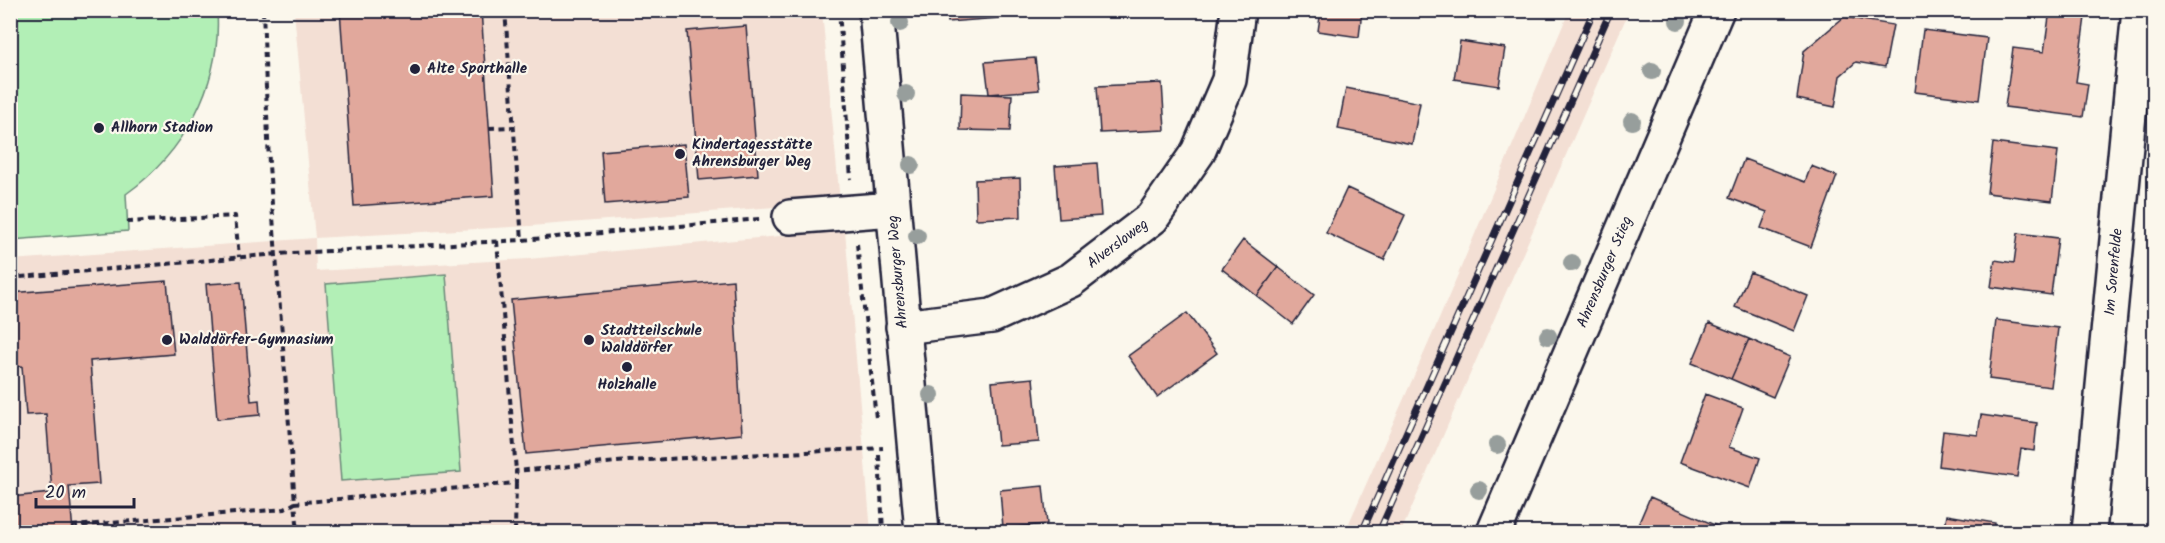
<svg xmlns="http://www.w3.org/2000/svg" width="2165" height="543" viewBox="0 0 2165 543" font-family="Kalam,sans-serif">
	<rect width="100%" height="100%" fill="#fbf7ec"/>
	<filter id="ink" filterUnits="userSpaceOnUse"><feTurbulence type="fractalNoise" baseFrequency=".0167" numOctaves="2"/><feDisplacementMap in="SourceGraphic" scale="12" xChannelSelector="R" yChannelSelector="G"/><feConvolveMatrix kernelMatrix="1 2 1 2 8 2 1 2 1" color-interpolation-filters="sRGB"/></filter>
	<g filter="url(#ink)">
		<!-- built -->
		<path fill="#f3dfd4" d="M294,11H822L840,202L530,226L315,238L316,271L528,259L845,230L871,532H11V260L315,238Z
			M1569,11H1629L1401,532H1345L1440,317Z"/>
		<!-- green -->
		<path fill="#b2efb6" stroke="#6a8878" stroke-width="1.5" d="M11,10L217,11C222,84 184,153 126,194L128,231L11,240Z
			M446,274L461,472L341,481L326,284Z"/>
		<!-- building -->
		<path fill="#e1a89c" stroke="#22223b" stroke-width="1.5" d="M340,10H481L494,196L354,206Z
			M947,10H998L999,18L948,22Z
			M1321,10H1362L1359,37L1318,31Z
			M2050,10H2086L2076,82L2088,84L2083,117L2005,107L2013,48L2044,52Z
			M1844,17L1893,25L1885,67L1856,62L1840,76L1835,107L1797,99L1804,51Z
			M746,26L758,175L699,180L687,31Z
			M1923,30L1987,38L1979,100L1915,92Z
			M1460,41L1505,48L1499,86L1454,79Z
			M1035,58L1039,90L989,94L985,62Z
			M1162,83L1165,130L1100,133L1097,86Z
			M1346,88L1420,103L1412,144L1338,129Z
			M961,93L1012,95L1010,131L960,130Z
			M1993,143L2058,151L2052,201L1987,193Z
			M684,144L689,197L605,204L601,151Z
			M1744,159L1805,182L1811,166L1837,176L1811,247L1761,228L1767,212L1729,198Z
			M1097,163L1101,216L1059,219L1055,166Z
			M1020,178L1021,217L976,219L975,180Z
			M1347,188L1405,215L1384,260L1326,233Z
			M2018,233L2058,238L2051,295L1991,287L1995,260L2014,263Z
			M1243,240L1278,267L1257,296L1222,269Z
			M1278,267L1314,295L1293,324L1257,296Z
			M1750,272L1808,296L1794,331L1735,307Z
			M733,280L742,434L526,454L511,300Z
			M167,281L174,354L90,361L99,484L69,486L73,532H10V497L52,493L46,414L26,415L22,366L10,367V293Z
			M241,282L251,401L259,400L260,415L217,419L206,284Z
			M1187,313L1217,353L1157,397L1128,356Z
			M1996,320L2058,328L2051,387L1989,379Z
			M1709,323L1749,339L1731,379L1692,363Z
			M1749,339L1790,357L1773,397L1731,379Z
			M1033,378L1039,442L998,445L992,382Z
			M1705,394L1743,408L1729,447L1760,458L1750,488L1680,462Z
			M1981,415L2037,423L2034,451L2021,449L2017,477L1939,466L1943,431L1978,435Z
			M1043,486L1047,524L1003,528L1000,490Z
			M1650,497L1724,529L1722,532H1635Z
			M1947,515L1995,523L1994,532H1944Z"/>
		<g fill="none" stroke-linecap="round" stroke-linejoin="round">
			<defs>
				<path id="minor" d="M876,10L922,532
					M790,217L893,209
					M903,327L992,316L1071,280L1152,218L1198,152L1229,80L1238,10
					M1494,532L1717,10
					M2089,532L2139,10"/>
			</defs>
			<!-- minor casing -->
			<use href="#minor" stroke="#22223b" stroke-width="38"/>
			<!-- path -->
			<path stroke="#22223b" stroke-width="4" stroke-dasharray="6 4.5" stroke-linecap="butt" d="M263,10L269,165L295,503L516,483V471L628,461L883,448
				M505,10L522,240
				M839,10L851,179
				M489,128L514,127
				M127,222L235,216L239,257
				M497,241L516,471
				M857,244L876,418
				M10,278L277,254L522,240L760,219
				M879,455L883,532
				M72,526L285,509L295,503L298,532
				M515,532L516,483
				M836,532L883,529"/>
			<!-- minor -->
			<use href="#minor" stroke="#fbf7ec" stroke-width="33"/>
			<defs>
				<path id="rail" d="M1362,532L1594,10
					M1379,532L1611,10"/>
			</defs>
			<!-- rail casing -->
			<use href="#rail" stroke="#22223b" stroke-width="7"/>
			<!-- rail -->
			<use href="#rail" stroke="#fbf7ec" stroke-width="4.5" stroke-dasharray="14" stroke-linecap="butt"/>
		</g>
		<!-- trees -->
		<g fill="#979e9c">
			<circle cx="1678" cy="21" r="9"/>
			<circle cx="900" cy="23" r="9"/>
			<circle cx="1652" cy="71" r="9"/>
			<circle cx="906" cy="94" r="9"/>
			<circle cx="1632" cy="121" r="9"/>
			<circle cx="911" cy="165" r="9"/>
			<circle cx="917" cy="236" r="9"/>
			<circle cx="1572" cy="263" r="9"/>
			<circle cx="1548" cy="336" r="9"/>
			<circle cx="931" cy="395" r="9"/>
			<circle cx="1497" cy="445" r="9"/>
			<circle cx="1479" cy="490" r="9"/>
		</g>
	</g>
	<!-- markers -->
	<g fill="#22223b" stroke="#fbf7ec" stroke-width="2">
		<circle cx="415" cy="69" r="6"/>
		<circle cx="99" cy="128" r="6"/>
		<circle cx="680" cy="154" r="6"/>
		<circle cx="167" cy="340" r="6"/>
		<circle cx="589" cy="340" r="6"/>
		<circle cx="627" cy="367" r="6"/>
	</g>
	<g text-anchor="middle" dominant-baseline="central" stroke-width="4.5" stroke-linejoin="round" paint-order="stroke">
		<!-- poi labels -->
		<g font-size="15" font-weight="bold" fill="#22223b" stroke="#fbf7ec" text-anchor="start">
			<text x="427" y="69">Alte Sporthalle</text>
			<text x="111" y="128">Allhorn Stadion</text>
			<text x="692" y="145">Kindertagesstätte<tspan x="692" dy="17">Ahrensburger Weg</tspan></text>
			<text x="601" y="331">Stadtteilschule<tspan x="601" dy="17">Walddörfer</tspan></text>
			<text x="179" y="340">Walddörfer-Gymnasium</text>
			<text x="627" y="385" text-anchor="middle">Holzhalle</text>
		</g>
		<!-- street labels -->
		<g font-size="15" fill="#22223b" stroke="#fbf7ec">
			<text transform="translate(1118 244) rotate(-37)">Alversloweg</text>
			<text transform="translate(898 272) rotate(-95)">Ahrensburger Weg</text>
			<text transform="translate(1605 272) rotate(-67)">Ahrensburger Stieg</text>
			<text transform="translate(2114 272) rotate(-85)">Im Sorenfelde</text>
		</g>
	</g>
	<!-- margin -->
	<rect width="2165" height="543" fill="none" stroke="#fbf7ec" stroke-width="36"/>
	<rect x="18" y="18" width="2129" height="507" fill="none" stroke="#22223b" stroke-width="2" filter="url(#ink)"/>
	<!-- scale -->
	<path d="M36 498v9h98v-9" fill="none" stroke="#22223b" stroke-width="3"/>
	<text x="45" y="498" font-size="18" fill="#22223b" stroke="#fbf7ec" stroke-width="4.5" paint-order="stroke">20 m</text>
</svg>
